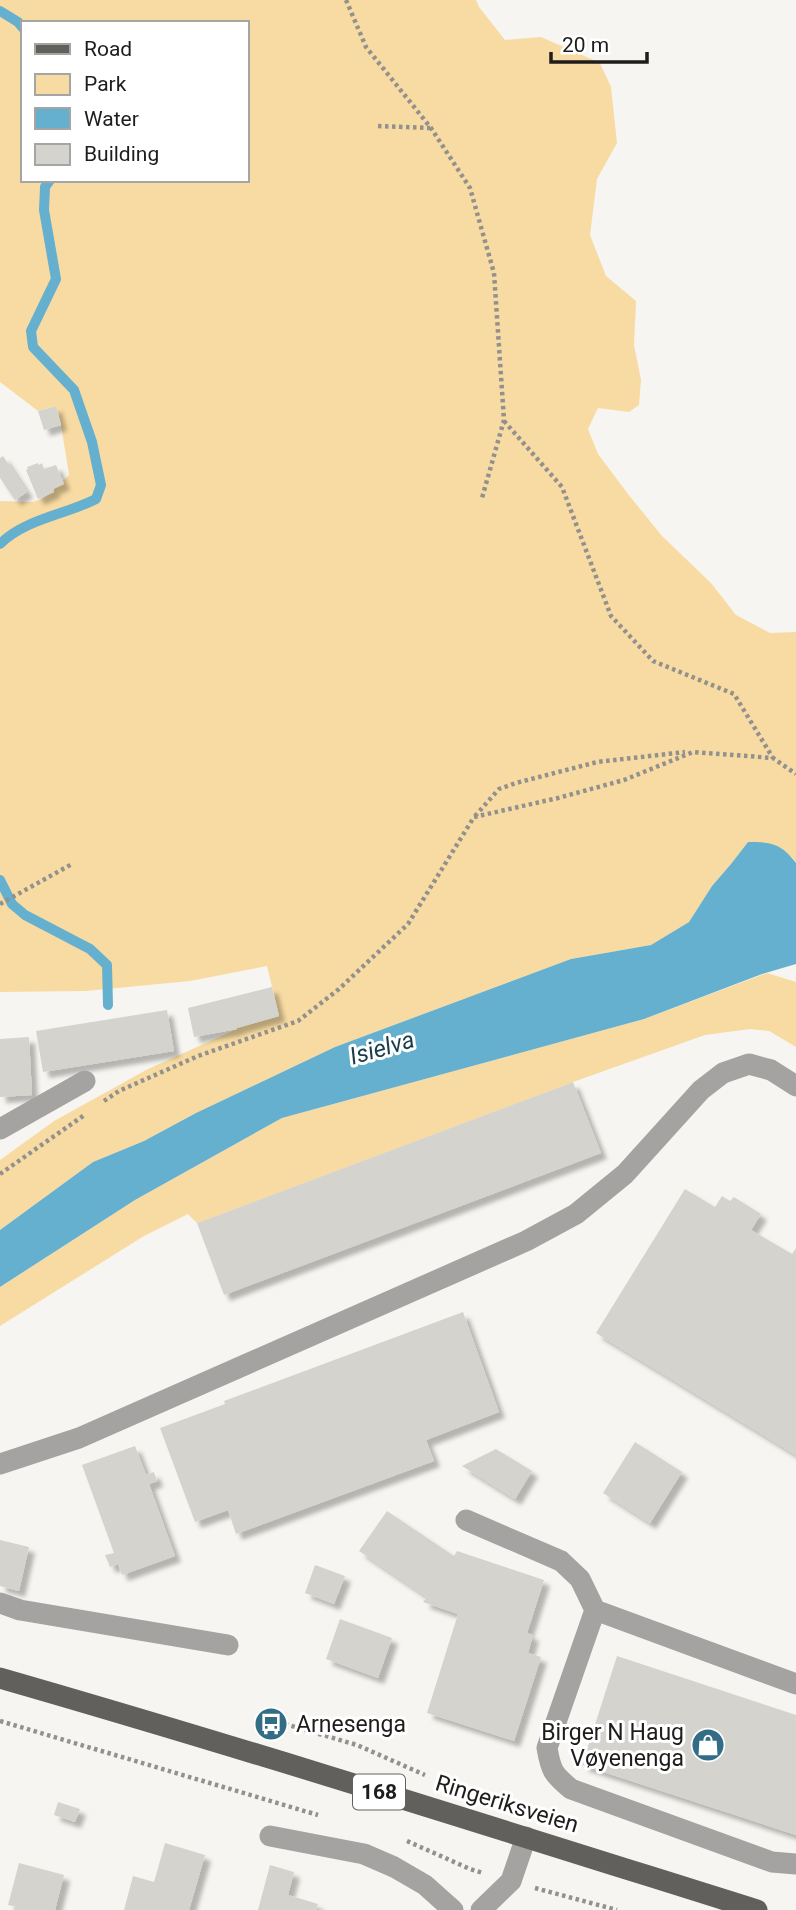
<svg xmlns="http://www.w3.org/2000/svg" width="796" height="1910" viewBox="0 0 796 1910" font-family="Roboto,sans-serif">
	<defs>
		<filter id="shadow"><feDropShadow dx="6" dy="6" stdDeviation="2" flood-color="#0004"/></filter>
	</defs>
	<rect width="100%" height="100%" fill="#f7f5f1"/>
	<!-- green -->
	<path fill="#f8dba2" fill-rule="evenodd" d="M0,0H476L479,7L505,40L541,37L600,63L611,87L617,143L597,179L590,235L606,276L636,301L634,345L641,380L639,405L629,412L598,408L588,429L598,454L628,494L662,536L711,583L736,615L770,633L796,632V863L791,856L748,842L731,864L712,886L689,922L651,945L571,959L335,1047L196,1113L144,1141L93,1162L0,1230V1160L54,1121L148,1069L237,1029V1028L279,1016L267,966L190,981L86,991L0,992V501L33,502L46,497L69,475L61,425L56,406L38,411L0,382ZM23,23H247V180H23Z
		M767,973L796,982V1047L769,1031L750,1029L705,1035L573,1082L197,1223L188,1214L144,1236L0,1326V1287L135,1200L282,1118L644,1019Z"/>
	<!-- water -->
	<path fill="#65afcf" d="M748,842C771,842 781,843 796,863V964L762,974L644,1019L282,1118L135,1200L0,1287V1230L93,1162L144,1141L196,1113L335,1047L571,959L651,945L689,922L712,886L731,864Z"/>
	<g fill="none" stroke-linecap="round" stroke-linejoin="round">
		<!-- stream -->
		<path stroke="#65afcf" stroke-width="10" d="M0,11L18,22L23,28
			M0,544C25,519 65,515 96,499L101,485L92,442L74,390L33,347L31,331L56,279L44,210L45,187L50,180
			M0,880L12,904L25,915L90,949L107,965L108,1005"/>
	</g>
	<!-- building -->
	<path fill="#d5d3ce" filter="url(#shadow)" d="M56,406L61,425L44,430L38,411Z
		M3,456L27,492L15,500L0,478V458Z
		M38,463L39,465L42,463L44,469L56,465L64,484L53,489L54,492L38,499L26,470L28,469L27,467Z
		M272,987L279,1016L237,1028V1029L194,1037L188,1008Z
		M167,1010L174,1051L43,1072L36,1031Z
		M29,1037L32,1095L0,1097V1039Z
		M573,1082L601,1153L224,1295L197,1223Z
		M685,1189L715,1207L722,1196L730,1201L734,1197L761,1214L751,1230L792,1254L796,1248V1455L596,1333Z
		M463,1312L499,1412L426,1440L434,1461L236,1534L228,1510L195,1522L160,1428L225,1404L224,1401Z
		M635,1442L682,1472L650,1523L603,1493Z
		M135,1446L146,1475L154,1472L157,1481L149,1484L175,1556L122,1575L118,1564L110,1567L105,1555L114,1553L82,1465Z
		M496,1449L532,1471L515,1499L462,1466Z
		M387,1511L454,1556L457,1551L544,1580L527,1633L533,1635L528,1653L541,1657L514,1741L427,1713L458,1614L423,1602L427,1597L359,1551Z
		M0,1540L29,1547L19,1591L0,1586Z
		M315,1565L345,1576L334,1604L305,1593Z
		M340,1619L392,1638L378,1678L326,1659Z
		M617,1656L796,1715V1835L582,1765Z
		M58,1802L80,1809L75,1822L54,1815Z
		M165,1843L205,1855L189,1910H124L133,1876L154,1882Z
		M19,1863L64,1875L55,1910H16L17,1907L8,1905Z
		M270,1865L294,1872L288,1895L318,1904L316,1910H258Z"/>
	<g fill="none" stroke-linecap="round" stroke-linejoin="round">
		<!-- path -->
		<path stroke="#93918e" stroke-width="4.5" stroke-dasharray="3.5 3.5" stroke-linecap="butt" d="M346,0L366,47L431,128L470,188L494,273L504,420L482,498
			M378,126L430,128
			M504,421L562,487L611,616L653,661L734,694L773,758
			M475,816L499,789L516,783L597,762L685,752
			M0,904L72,864
			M104,1101L119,1091L198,1056L298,1021L339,989L408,924L474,817L558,798L624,780L693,752L773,758L796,774
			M0,1174L86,1114
			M0,1721L318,1815
			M278,1722L357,1745L425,1775
			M407,1841L470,1869L483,1873
			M535,1888L617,1910"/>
		<!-- minor -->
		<path stroke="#a4a3a2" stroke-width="21" d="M0,1129L85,1081
			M0,1464L79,1438L526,1241L576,1214L625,1174L701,1090L723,1073L749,1064L771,1070L796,1086
			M466,1520L561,1561L580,1579L595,1610L796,1684
			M0,1603L20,1610L228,1645
			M595,1610L547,1748C551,1771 553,1774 571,1789L772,1862L796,1864
			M270,1836L364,1854L394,1867L425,1885L453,1910
			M481,1910L511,1881L526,1837"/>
		<!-- major -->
		<path stroke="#62605d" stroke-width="21" d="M0,1678C254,1751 505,1831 757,1910"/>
	</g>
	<!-- icons -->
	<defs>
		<symbol id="bus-disc" viewBox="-11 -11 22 22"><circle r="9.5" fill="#326d85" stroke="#fff"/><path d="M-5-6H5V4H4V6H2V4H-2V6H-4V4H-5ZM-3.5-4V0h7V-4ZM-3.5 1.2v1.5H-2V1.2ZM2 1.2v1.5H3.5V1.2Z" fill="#fff"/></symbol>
		<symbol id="shop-disc" viewBox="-11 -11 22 22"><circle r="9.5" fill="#326d85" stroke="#fff"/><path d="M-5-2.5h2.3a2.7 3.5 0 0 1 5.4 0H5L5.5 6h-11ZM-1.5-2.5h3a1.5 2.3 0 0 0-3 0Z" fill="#fff"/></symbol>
	</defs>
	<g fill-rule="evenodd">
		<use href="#bus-disc" x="252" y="1705" width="38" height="38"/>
		<use href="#shop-disc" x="689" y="1726" width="38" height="38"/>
	</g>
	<g text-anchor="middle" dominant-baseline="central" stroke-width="6" stroke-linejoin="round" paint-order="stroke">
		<!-- shield labels -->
		<rect fill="#fff" stroke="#62615f" stroke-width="2" x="353" y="1774.5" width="52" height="35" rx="5"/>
		<g font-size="21" font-weight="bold" fill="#1e1d1b">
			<text x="379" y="1792">168</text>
		</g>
		<!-- poi labels -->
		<g font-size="23" fill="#1e1d1b" stroke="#fff" text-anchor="start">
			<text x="296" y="1724">Arnesenga</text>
			<text x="684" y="1732" text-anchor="end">Birger N Haug<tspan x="684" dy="26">Vøyenenga</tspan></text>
		</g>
		<!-- street labels -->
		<g font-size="23" fill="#1e1d1b" stroke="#fff">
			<text transform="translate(507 1804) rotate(17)">Ringeriksveien</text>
		</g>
		<!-- water labels -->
		<g font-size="24" font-style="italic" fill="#1b3d4b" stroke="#fff">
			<text transform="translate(382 1048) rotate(-16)">Isielva</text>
		</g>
	</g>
	<!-- legend -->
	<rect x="21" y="21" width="228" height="161" fill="#ffffff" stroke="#a5a5a4" stroke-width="2"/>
	<rect x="35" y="44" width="35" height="10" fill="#62605d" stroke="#a5a5a4" stroke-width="2"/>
	<text x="84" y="56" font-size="21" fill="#1e1d1b">Road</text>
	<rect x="35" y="74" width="35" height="21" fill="#f8dba2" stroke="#a5a5a4" stroke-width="2"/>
	<text x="84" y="91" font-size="21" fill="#1e1d1b">Park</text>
	<rect x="35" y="108" width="35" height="21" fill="#65afcf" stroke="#a5a5a4" stroke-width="2"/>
	<text x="84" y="126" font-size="21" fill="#1e1d1b">Water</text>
	<rect x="35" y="144" width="35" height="21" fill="#d5d3ce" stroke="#a5a5a4" stroke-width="2"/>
	<text x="84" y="161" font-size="21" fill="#1e1d1b">Building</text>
	<!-- scale -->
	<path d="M551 52v10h96v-10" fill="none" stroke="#1e1d1b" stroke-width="3.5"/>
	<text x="562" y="52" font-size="21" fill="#1e1d1b" stroke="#ffffff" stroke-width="5" paint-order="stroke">20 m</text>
</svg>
